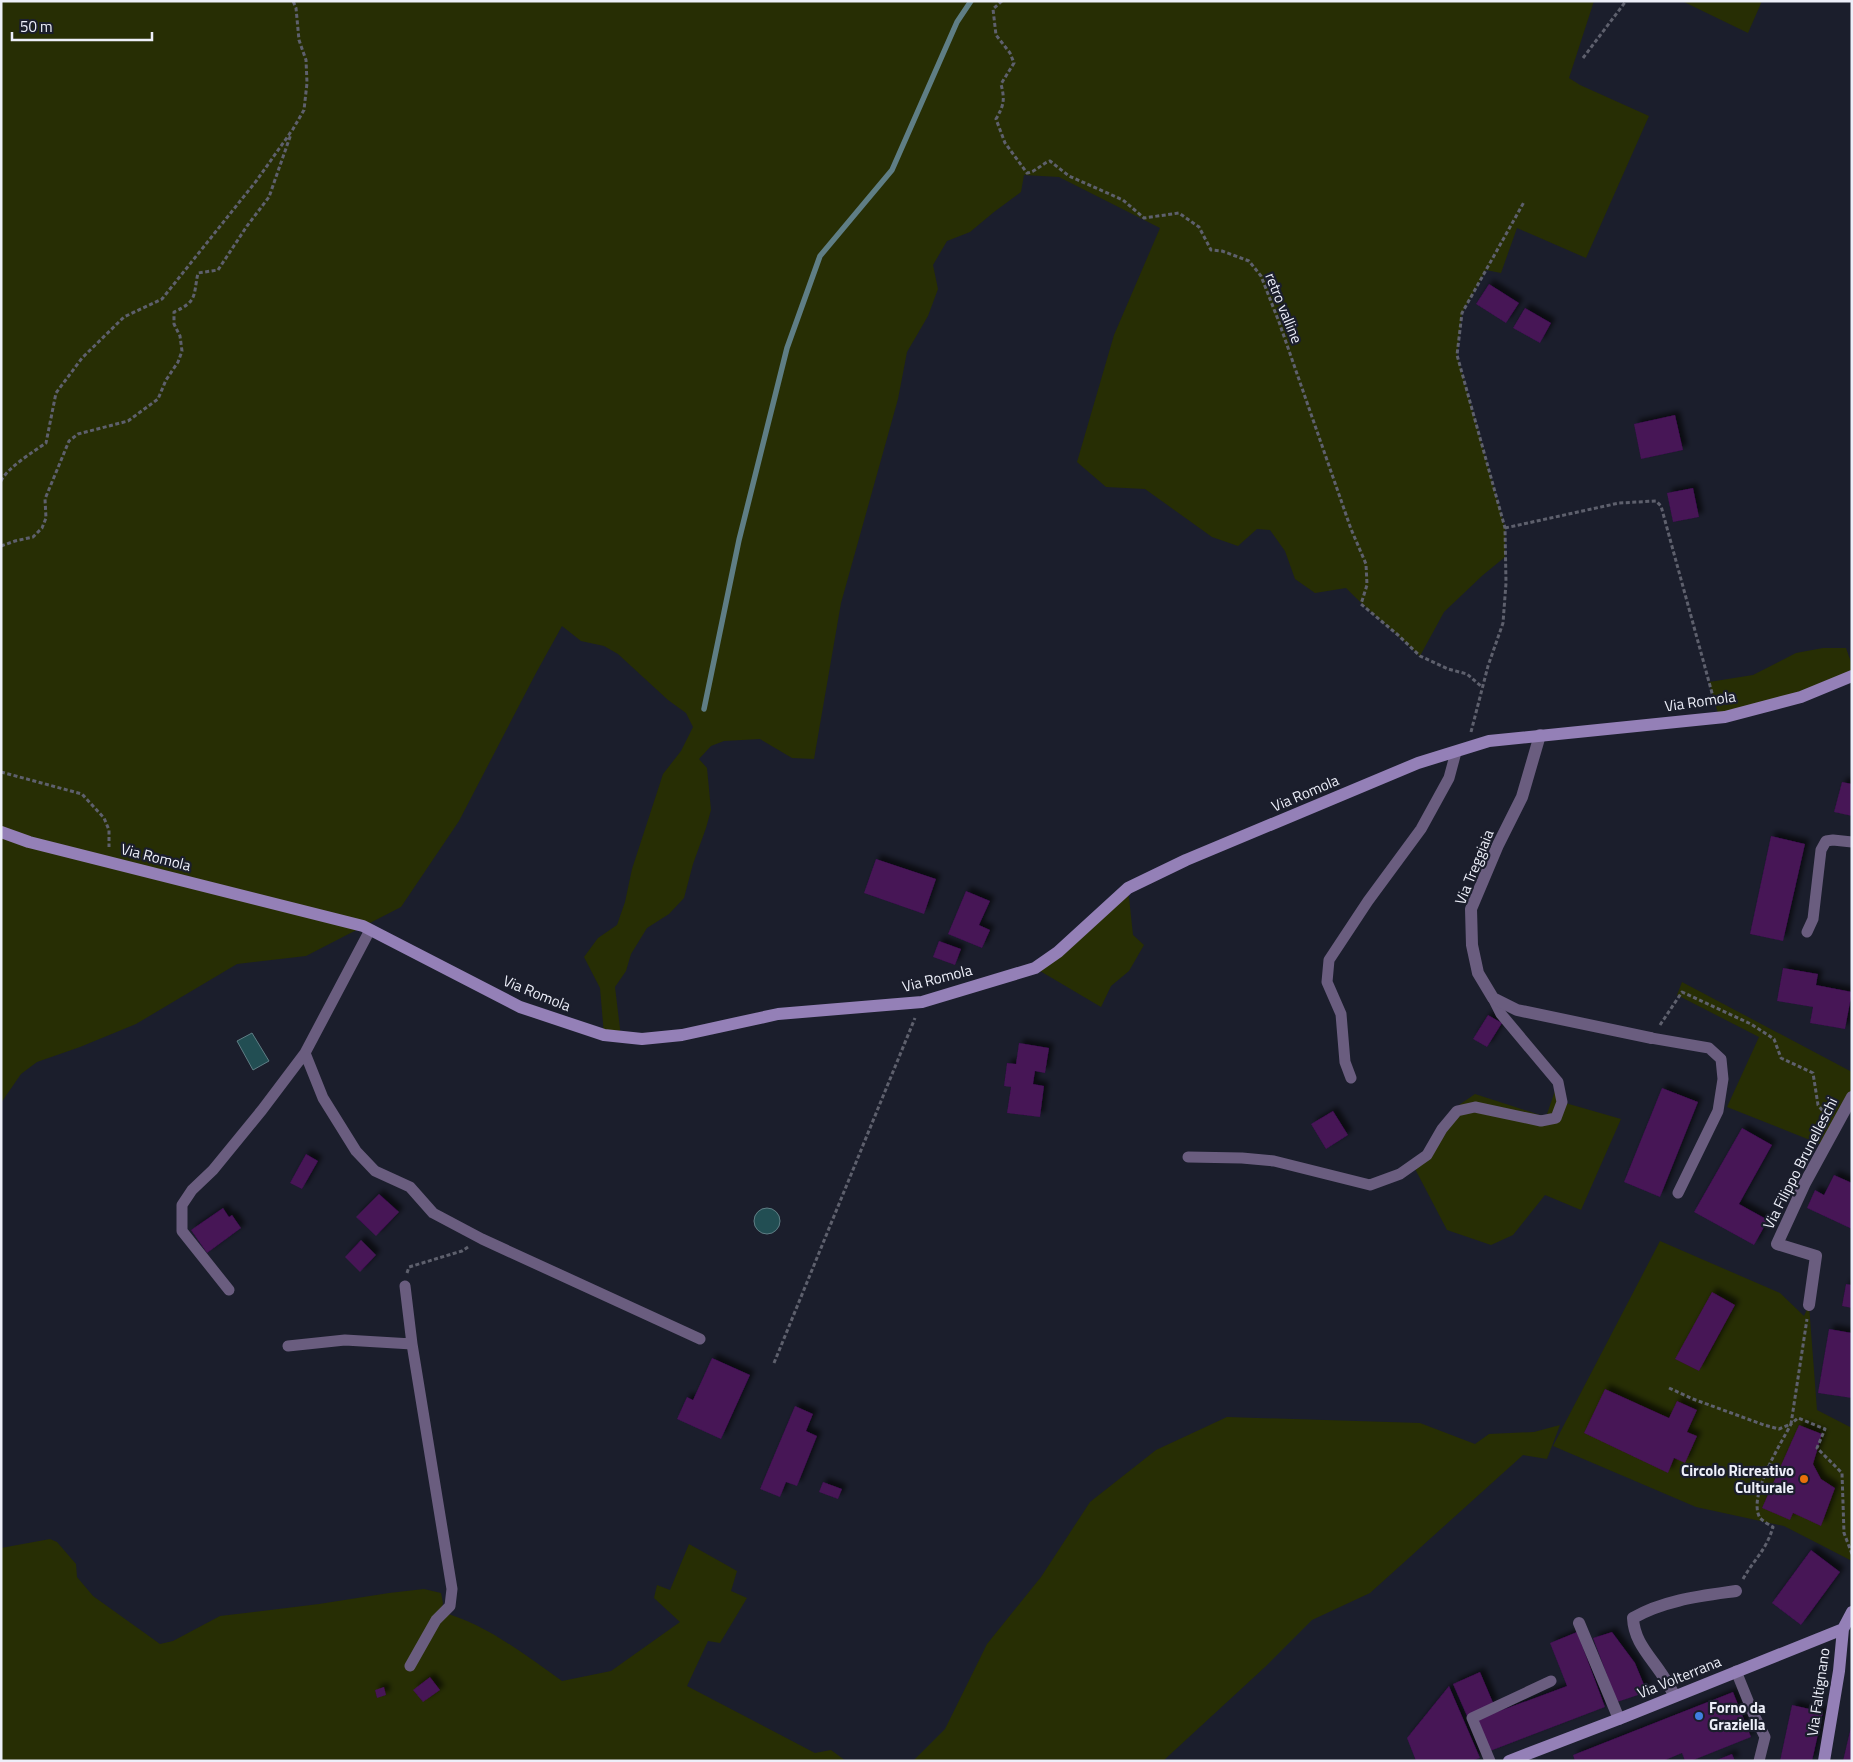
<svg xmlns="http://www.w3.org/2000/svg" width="1853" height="1762" viewBox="0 0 1853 1762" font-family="'Titillium Web',sans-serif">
	<defs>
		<filter id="shadow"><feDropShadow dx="4.5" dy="-4.5" stdDeviation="2.5" flood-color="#0009"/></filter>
	</defs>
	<rect width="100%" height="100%" fill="#1b1e2c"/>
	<!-- green -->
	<path fill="#272e04" d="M1,1H1594L1569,78L1580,85L1649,116L1586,258L1517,228L1501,273L1486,270L1462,313L1457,355L1505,528V557L1483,575L1444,612L1420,656C1396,632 1369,612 1346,588L1315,593L1295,579L1285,551L1270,530L1257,529L1238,546L1212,537L1145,489L1106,487L1077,462L1114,335L1160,228L1059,177L1024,175L1021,192L994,212L970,232L947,241L933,265L938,289L928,316L907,352L898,399L841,603L814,759L792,758L760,739L724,741L711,746L699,759L707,768L711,810L706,828L693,864L684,898L669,914L647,928L631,954L626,971L615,987L621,1037L604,1035L600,988L584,957L598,938L617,925L625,902L632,869L663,774L681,751L693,727L686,713L668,700L618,654L604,646L581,641L562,626L536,673L459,821L401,907L306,956L237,964L136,1024L80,1047L37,1062L21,1074L1,1103Z
		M1682,1H1762L1748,33Z
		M1823,648H1846L1852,665V676L1719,717L1709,682L1753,675L1796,653Z
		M1128,888L1133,935L1144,945L1129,971L1111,986L1101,1007L1035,968Z
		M1682,982L1852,1072V1098L1825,1146L1727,1107L1759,1037L1677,995Z
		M1558,1082L1562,1102L1621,1119L1581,1210L1545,1195L1513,1235L1491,1245L1447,1230L1413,1165L1459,1105L1475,1094L1546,1117Z
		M1660,1241L1780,1293L1804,1316L1809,1305L1817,1410L1852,1428V1561L1784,1526L1696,1507L1553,1446Z
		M1227,1417L1420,1423L1475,1444L1489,1434L1534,1432L1560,1425L1547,1459L1523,1455L1370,1593L1312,1620L1265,1667L1163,1761H913L945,1729L987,1644L1041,1577L1090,1502L1156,1450Z
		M50,1539L57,1542L76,1564L77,1577L93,1596L160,1644L173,1641L220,1616L319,1604L389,1593L424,1589L441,1593L443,1603L441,1612C485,1623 525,1655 562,1681L611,1671L680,1622L654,1598L657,1585L670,1590L689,1544L737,1571L731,1591L747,1598L720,1643L708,1641L687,1686L815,1753L831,1750L846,1761H1V1548Z"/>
	<!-- water -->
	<path fill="#224e53" stroke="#5f7e85" d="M252,1033L269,1061L253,1070L237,1041Z
		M754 1221a13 13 0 1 1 26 0a13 13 0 1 1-26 0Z"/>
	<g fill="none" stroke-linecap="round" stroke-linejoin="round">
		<!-- stream -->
		<path stroke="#5f7e85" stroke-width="5.5" d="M704,709L739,540L787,348L820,256L892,170L957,22L971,1"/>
	</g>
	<!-- building -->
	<path fill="#461257" filter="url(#shadow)" d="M1489,284L1519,303L1506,323L1476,304Z
		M1525,308L1551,323L1540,343L1513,328Z
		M1675,415L1683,450L1641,459L1634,424Z
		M1693,488L1699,517L1673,522L1667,493Z
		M1842,782L1852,784V816L1834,812Z
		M1771,836L1805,844L1783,941L1750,934Z
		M876,859L936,879L924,914L864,893Z
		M966,891L990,901L979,925L990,930L982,948L948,934Z
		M939,941L961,949L955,965L933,957Z
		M1783,968L1818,974L1816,985L1852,992L1845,1029L1810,1023L1813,1007L1777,1001Z
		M1488,1015L1502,1023L1487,1047L1473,1039Z
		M1019,1043L1049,1048L1045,1073L1035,1071L1033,1084L1044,1086L1040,1117L1007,1113L1011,1087L1004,1086L1007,1063L1016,1064Z
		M1662,1088L1698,1102L1660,1197L1624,1182Z
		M1333,1111L1348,1135L1326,1149L1311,1124Z
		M1742,1128L1772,1145L1739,1204L1768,1220L1754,1245L1694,1212Z
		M306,1154L318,1161L302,1189L290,1183Z
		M1834,1175L1852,1183V1229L1807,1208L1815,1190L1824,1195Z
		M379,1194L399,1212L376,1236L356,1217Z
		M223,1208L229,1217L232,1215L241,1228L207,1253L191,1230Z
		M361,1240L376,1255L360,1272L345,1257Z
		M1846,1284L1852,1285V1308L1842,1306Z
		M1712,1292L1735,1305L1699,1371L1675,1359Z
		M1829,1329L1852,1333V1398L1818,1393Z
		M712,1358L750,1375L721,1439L677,1419L687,1397L693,1400Z
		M1605,1389L1669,1418L1677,1401L1697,1410L1687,1432L1697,1436L1685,1463L1674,1458L1668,1473L1584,1433Z
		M795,1406L813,1414L806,1431L817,1436L797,1486L786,1482L780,1497L760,1489Z
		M1799,1425L1822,1434L1813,1464L1821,1479L1835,1488L1821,1526L1793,1513L1790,1520L1762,1508Z
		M823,1482L842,1489L838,1499L819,1492Z
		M1811,1550L1840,1572L1801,1625L1772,1603Z
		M1577,1632L1605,1707L1490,1751L1478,1719L1567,1686L1550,1643Z
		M1612,1632L1635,1663L1647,1692L1617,1702L1593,1638Z
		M1480,1672L1494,1705L1467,1716L1453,1684Z
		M430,1677L440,1690L423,1702L413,1690Z
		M1449,1686L1480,1758L1471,1761H1416L1407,1738Z
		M384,1687L386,1695L377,1698L375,1690Z
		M1733,1692L1751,1737L1691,1761H1685L1682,1753L1663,1761H1575L1573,1755Z
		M1792,1705L1823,1712L1812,1761H1780Z
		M1851,1727L1852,1761H1843Z
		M1732,1754L1735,1761H1714Z"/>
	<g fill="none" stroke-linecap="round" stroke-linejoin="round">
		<!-- path -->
		<path stroke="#5e606d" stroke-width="3" stroke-dasharray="4 2.5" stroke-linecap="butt" d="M1002,1L993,9L996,35L1010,53L1014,63L1001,84C1005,100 1004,105 996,119L1005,143L1027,173C1036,172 1041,164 1050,161L1069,176L1123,200L1144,218L1179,213L1199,227L1211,250L1222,251L1249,261L1261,276L1279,322L1351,529L1366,564L1367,585L1361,604L1398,635L1420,656L1448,669L1467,674L1482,687
			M1583,58L1626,1
			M1,481C8,467 33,452 46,443L56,393L82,358L124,317L162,299L257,180L293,129L304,110L307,83L306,60L299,40L296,8L293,1
			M1505,528L1619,503L1656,501L1661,506L1715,704
			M1,546L15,541L33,537L42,528L46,518L45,499L69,441L78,434L128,421L158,399L166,380L178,362L182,351L180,336L174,324V312C198,301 193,296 198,273L218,270L247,226L269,197L291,134
			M1471,732L1488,666L1503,623L1506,583L1505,528L1457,355L1462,313L1524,202
			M1,772L82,794L104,818L109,830V847
			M1660,1025L1682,992L1751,1024L1774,1039L1781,1058L1813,1073L1818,1105L1826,1115
			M407,1273L409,1267L462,1251L468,1247
			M774,1363L915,1018
			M1669,1388L1693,1399L1764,1425L1779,1429L1791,1424L1807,1319
			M1743,1579C1754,1559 1766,1551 1773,1527C1769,1525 1763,1521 1760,1518C1747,1496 1781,1444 1791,1424L1798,1418L1825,1429L1817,1448L1842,1473L1844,1533L1852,1554"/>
		<!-- lane -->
		<path stroke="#6a5d7f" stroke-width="11" d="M370,930L305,1053L323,1098L356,1151L375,1171L410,1187L433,1213L482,1239L700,1339
			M1807,932L1813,919L1821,850L1826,841L1833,840L1852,842
			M1651,1038L1709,1048L1721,1059L1723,1079L1718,1111L1678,1193
			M1351,1078L1345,1062L1341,1014L1327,982L1329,960L1368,901L1421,829L1449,778L1456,752
			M1188,1157L1242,1158L1274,1161L1370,1185L1400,1174L1427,1155L1442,1129L1457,1111L1475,1107L1541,1121L1556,1118L1562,1102L1558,1082L1501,1014L1493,998
			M405,1286L412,1344L452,1589L450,1606L436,1620L410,1666
			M229,1290L182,1231V1205L192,1190L213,1170L262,1110L305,1053
			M288,1346L345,1340L412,1344
			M1736,1671L1753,1713L1765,1737L1759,1761
			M1490,1761L1472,1718L1551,1681"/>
		<!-- street -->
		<path stroke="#6a5d7f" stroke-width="12" d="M1540,735L1522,797L1498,845L1471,909L1472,945L1478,973L1493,998L1517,1010L1651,1038
			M1809,1305L1816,1256L1777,1244L1805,1183L1852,1097
			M1579,1623L1619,1719
			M1675,1696C1670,1688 1666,1680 1661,1673C1649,1655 1634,1641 1633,1618C1664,1600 1701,1596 1736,1591"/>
		<!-- secondary -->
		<path stroke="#9480b7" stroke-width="12" d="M1,832L29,842L363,926L520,1007L604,1035L642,1039L682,1035L778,1014L922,1002L1035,968L1058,952L1128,888L1186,860L1418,763L1489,741L1725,717L1801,697L1852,676
			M1509,1761L1624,1717L1843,1629L1852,1612
			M1824,1761L1839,1671L1843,1629"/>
	</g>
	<!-- markers -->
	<circle fill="#e8710a" stroke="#1b1e2c" stroke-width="2" cx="1804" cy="1479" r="5"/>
	<circle fill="#3f7fe0" stroke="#1b1e2c" stroke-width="2" cx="1699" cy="1716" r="5"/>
	<g text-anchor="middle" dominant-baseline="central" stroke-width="4.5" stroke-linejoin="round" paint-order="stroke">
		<!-- street labels -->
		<g font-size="15" fill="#edeff9" stroke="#1b1e2c">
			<text transform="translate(1284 308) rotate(68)">retro valline</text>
			<text transform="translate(1700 701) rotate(-8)">Via Romola</text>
			<text transform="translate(1305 793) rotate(-23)">Via Romola</text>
			<text transform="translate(156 857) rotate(14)">Via Romola</text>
			<text transform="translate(1474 867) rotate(-68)">Via Treggiaia</text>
			<text transform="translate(937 978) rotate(-14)">Via Romola</text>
			<text transform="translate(537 993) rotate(22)">Via Romola</text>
			<text transform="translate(1800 1163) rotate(-63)">Via Filippo Brunelleschi</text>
			<text transform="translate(1679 1677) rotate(-22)">Via Volterrana</text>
			<text transform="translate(1818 1692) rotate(-82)">Via Faltignano</text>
		</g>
		<!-- poi labels -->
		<g font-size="15" font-weight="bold" fill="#edeff9" stroke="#1b1e2c" text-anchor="end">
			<text x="1794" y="1470">Circolo Ricreativo<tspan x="1794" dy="17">Culturale</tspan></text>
			<text x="1709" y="1707" text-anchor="start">Forno da<tspan x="1709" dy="17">Graziella</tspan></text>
		</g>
	</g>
	<!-- border -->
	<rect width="1853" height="1762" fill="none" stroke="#edeff9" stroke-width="5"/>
	<!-- scale -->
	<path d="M12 32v8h140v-8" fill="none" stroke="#edeff9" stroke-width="2.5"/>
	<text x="20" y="32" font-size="15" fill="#edeff9" stroke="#1b1e2c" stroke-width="4" paint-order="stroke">50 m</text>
</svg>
